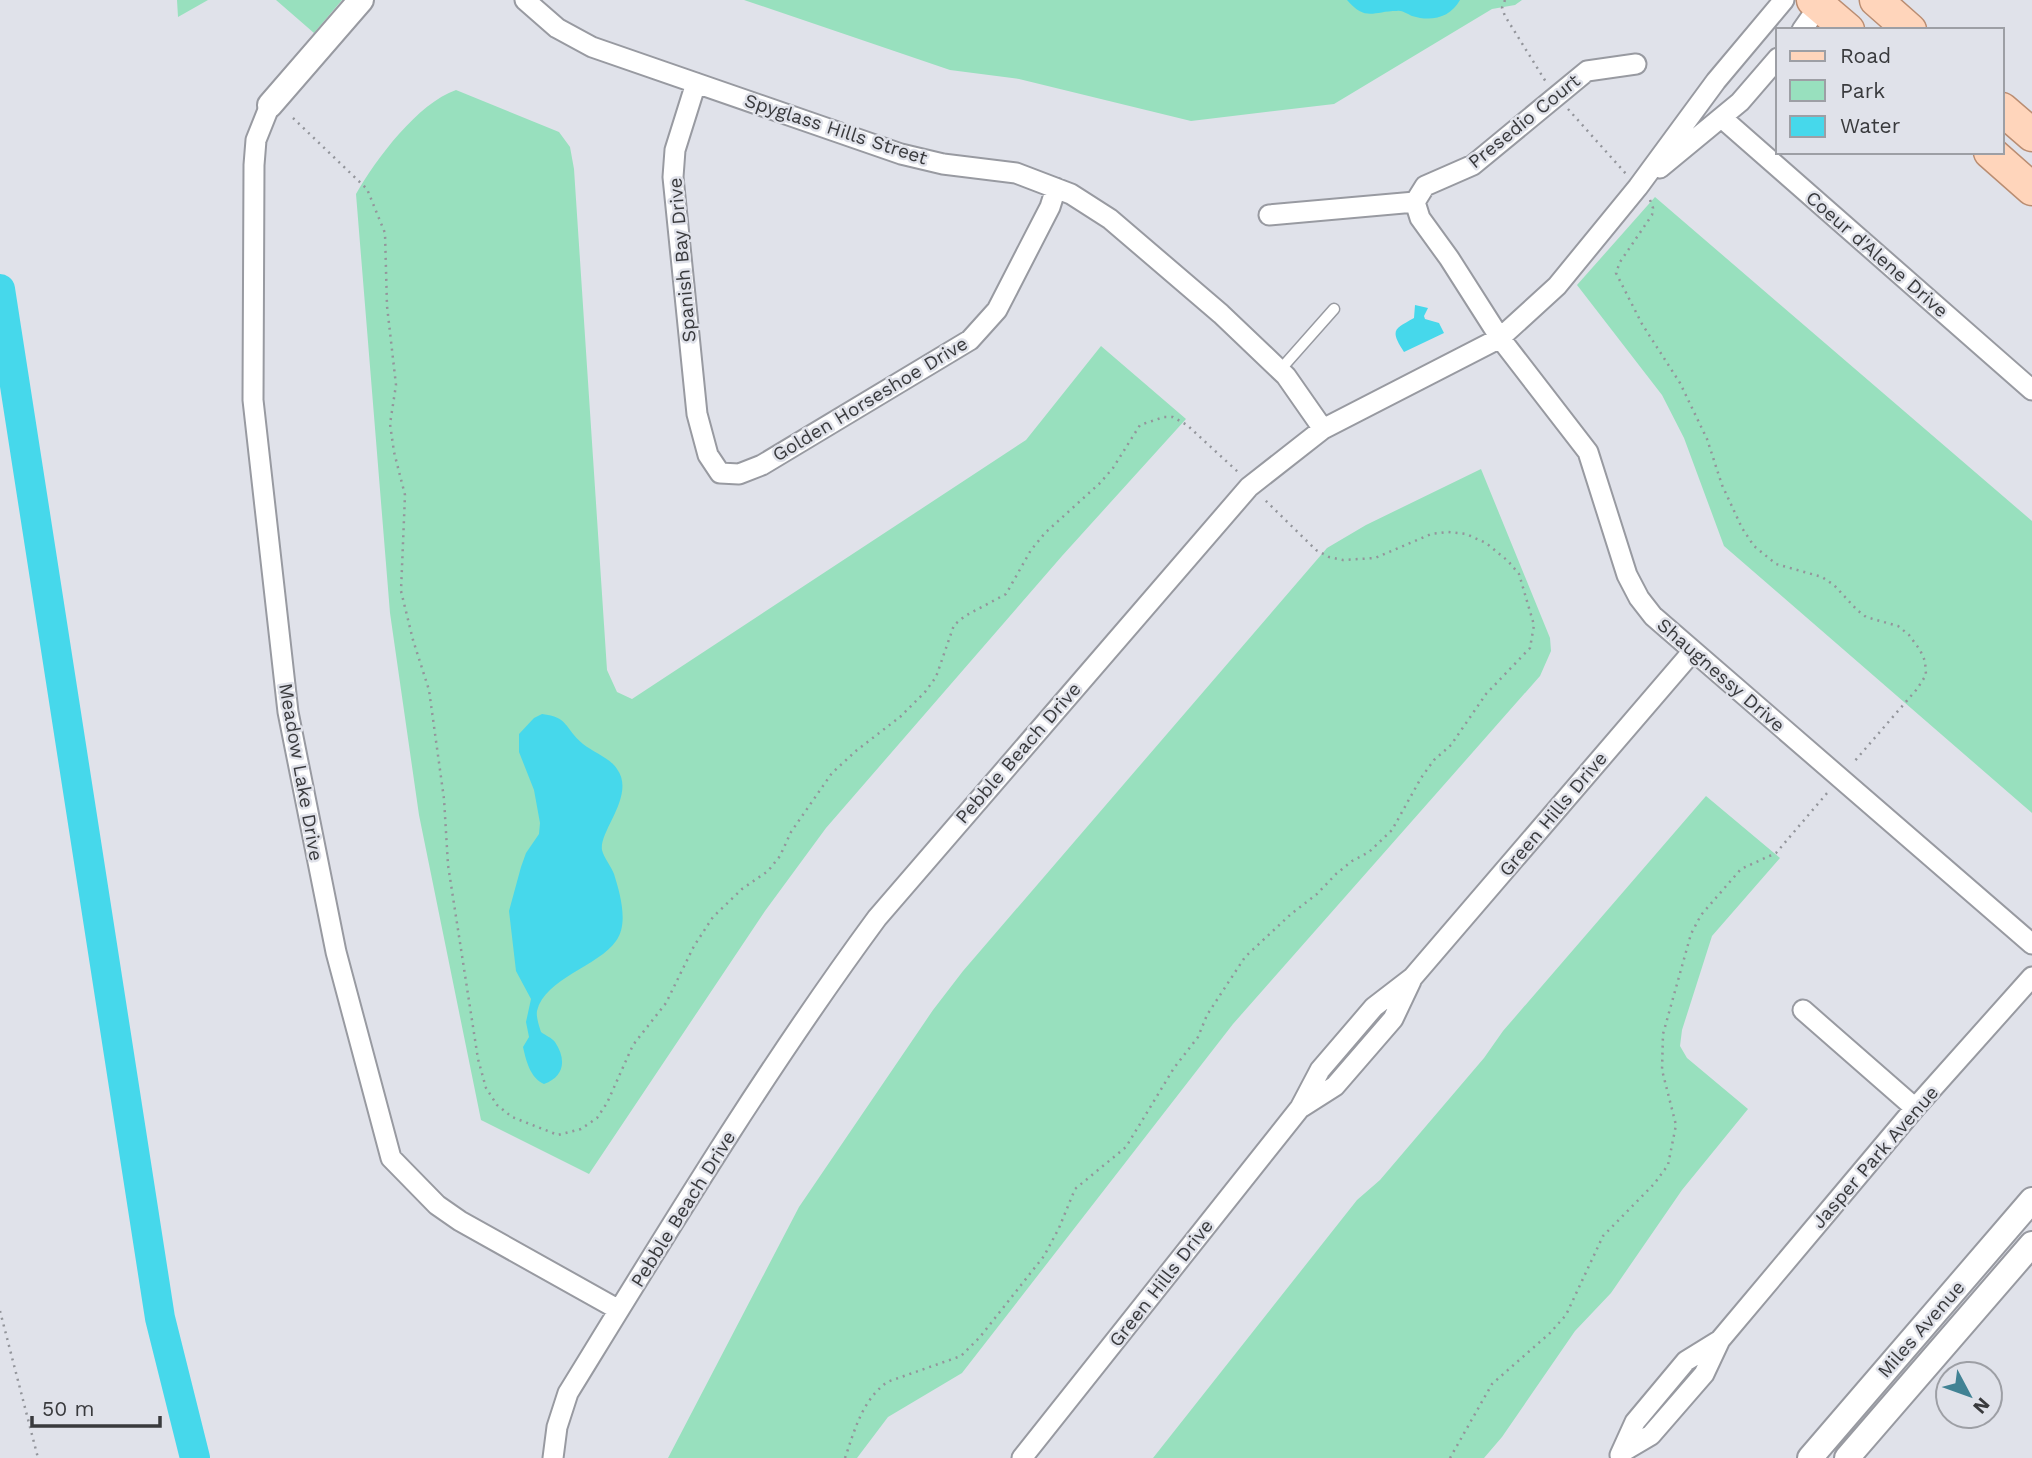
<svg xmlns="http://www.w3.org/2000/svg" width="2032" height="1458" viewBox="0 0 2032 1458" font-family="'Work Sans',sans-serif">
	<rect width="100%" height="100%" fill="#e0e2ea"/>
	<!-- green -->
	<path fill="#98e0be" d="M177,0H208L178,17Z
		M276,0H342L314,33Z
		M744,0H1522L1515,5L1492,9L1334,104L1191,121L1019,79L950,70Z
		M456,90L559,132L570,147L574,169L607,670L617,692L632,699L1026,440L1101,346L1186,419L1062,556L826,828L765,911L589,1174L481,1120L419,815L390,613L356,194C376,159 418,103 456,90Z
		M1655,197L2032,521V813L1724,546L1684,438L1662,395L1577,285Z
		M1481,469L1550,638L1551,651L1540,676L1233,1024L962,1373L888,1417L857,1458H668L799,1207L933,1010L963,971L1327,548L1366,525Z
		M1706,796L1780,858L1712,936L1682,1030L1680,1046L1687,1058L1748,1109L1682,1190L1611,1293L1575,1331L1502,1437L1484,1458H1153L1357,1200L1380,1180L1484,1058L1503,1031Z"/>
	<!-- water -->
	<path fill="#46d8eb" d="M1347,0H1460C1450,18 1431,22 1412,16C1407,14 1402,10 1397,11C1373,11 1366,22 1347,0Z
		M1415,305L1428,308L1424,316L1425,319L1439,323L1444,333L1404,352C1389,329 1395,329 1414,318Z
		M542,714C569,717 564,728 583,744C593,752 610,758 617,769C636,795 599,831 602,850C604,858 611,866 614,874C620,893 629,924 616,941C599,966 545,978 537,1011C536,1017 539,1026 541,1032C545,1035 552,1038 555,1042C567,1060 564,1077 544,1084C530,1078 526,1060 523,1047L529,1037L526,1022L531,999L516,971L509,911L521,867L526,853L539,834L540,823L534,790L519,752V734L534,718Z"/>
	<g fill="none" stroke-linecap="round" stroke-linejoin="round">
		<!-- river -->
		<path stroke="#46d8eb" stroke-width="30" d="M0,289L160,1318L195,1458"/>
		<defs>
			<path id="service" d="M1280,370L1334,309"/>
			<path id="minor" d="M525,0L557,28L592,47L901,154L943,164L1016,173L1071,194L1110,219L1221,314L1286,376L1323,429
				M1802,30L1823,0
				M1636,64L1587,71L1473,165L1425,186L1415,202L1420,218L1449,258L1500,338L1588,452L1627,575L1639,598L1653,616L2032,944
				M696,83L675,150L673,177L697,414L708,455L720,473L739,474L762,465L970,340L997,310L1050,207L1056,188
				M270,105L256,140L254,165L253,400L288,712L336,952L391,1158L437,1205L460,1221L619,1310
				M1722,118L2032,390
				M1660,168L1740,102L1778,58
				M1269,215L1415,202
				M1803,1010L1915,1108
				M1302,1107L1335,1086L1393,1019L1411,981
				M1624,1451L1651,1435L1704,1374L1720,1340L1915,1108L2032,977
				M1620,1455L1635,1422L1686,1361L1720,1340
				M553,1458L557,1427L568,1393C667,1232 765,1070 877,918L1249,487L1323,429L1500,338L1557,286L1638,187L1716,81L1784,0
				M1022,1458L1300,1108L1320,1070L1374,1007L1413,977L1693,651"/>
			<path id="tertiary" d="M270,105L361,0
				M1810,1458L2032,1200
				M1847,1458L2032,1244"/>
			<path id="primary" d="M1813,0L1848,30
				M1876,0L1910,30
				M2002,109L2032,135
				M1990,152L2032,189"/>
		</defs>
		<!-- service casing -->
		<use href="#service" stroke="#989aa1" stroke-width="13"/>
		<!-- minor casing -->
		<use href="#minor" stroke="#989aa1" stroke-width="23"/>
		<!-- tertiary casing -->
		<use href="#tertiary" stroke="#989aa1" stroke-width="28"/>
		<!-- primary casing -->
		<use href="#primary" stroke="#ba8d72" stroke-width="35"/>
		<!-- path -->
		<path stroke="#93959b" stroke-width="2.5" stroke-dasharray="2 5" stroke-linecap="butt" d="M1505,0L1502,8L1505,16L1546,82
			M1568,109L1627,175
			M293,118L367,189L385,233L387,306L396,385L390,424L394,452L405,495L401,591L413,640L429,690L444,799L448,865L478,1059L486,1088L497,1105L512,1117L558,1135L581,1129L597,1118L607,1103L633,1045L666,1003L694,946L713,917L742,889L768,871L780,856L791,832L832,773L857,750L900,717L925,692L936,677L954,625L965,616L1006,594L1031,550L1045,533L1100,483L1113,468L1140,425L1164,417H1173L1187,425L1238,472
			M1650,200L1653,208L1652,215L1620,262L1616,273L1642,324L1680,383L1707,439L1722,485L1742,528L1754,546L1776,564L1822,577L1834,585L1857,610L1866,617L1898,626L1909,635L1920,650L1925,661L1926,675L1917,689L1853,763
			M0,1311L38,1458
			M845,1458C855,1429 862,1401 887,1382L961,1356L980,1337L1044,1256L1059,1228L1075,1189L1126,1147L1174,1068L1198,1037L1207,1015L1245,957L1291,914L1317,894L1336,874L1352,861L1369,852L1392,830L1421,778L1434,760L1451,745L1486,694L1530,648L1534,625L1519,574L1508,561L1486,543L1466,534L1448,532L1431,534L1375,558L1343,560L1329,557L1316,550L1264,499
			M1450,1458L1492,1384L1550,1333L1566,1315L1603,1236L1654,1184L1668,1165L1676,1125L1662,1070L1663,1034L1691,934L1701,915L1741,869L1776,853L1828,792"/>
		<!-- service -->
		<use href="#service" stroke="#fff" stroke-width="10"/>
		<!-- minor -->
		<use href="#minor" stroke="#fff" stroke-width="19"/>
		<!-- tertiary -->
		<use href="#tertiary" stroke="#fff" stroke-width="24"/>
		<!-- primary -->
		<use href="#primary" stroke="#ffd5bb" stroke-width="32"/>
	</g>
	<g text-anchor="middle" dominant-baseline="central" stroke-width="5" stroke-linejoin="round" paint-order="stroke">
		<!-- street labels -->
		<g font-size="19" fill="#393a3d" stroke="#e0e2ea">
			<text transform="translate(1524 121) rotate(-39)">Presedio Court</text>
			<text transform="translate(836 129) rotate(18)">Spyglass Hills Street</text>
			<text transform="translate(1877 254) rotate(41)">Coeur d'Alene Drive</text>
			<text transform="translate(682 260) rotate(-95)">Spanish Bay Drive</text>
			<text transform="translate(870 399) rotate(-31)">Golden Horseshoe Drive</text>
			<text transform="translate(1721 675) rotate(41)">Shaugnessy Drive</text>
			<text transform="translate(1018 753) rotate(-49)">Pebble Beach Drive</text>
			<text transform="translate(301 772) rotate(80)">Meadow Lake Drive</text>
			<text transform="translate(1553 814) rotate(-50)">Green Hills Drive</text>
			<text transform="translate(1875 1157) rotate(-49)">Jasper Park Avenue</text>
			<text transform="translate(683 1209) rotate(-58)">Pebble Beach Drive</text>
			<text transform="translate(1161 1283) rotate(-52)">Green Hills Drive</text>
			<text transform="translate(1921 1329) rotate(-49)">Miles Avenue</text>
		</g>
	</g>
	<!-- legend -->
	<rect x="1776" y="28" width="228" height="126" fill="#e0e2ea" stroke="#9d9fa5" stroke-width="2"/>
	<rect x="1790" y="51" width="35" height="10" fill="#ffd5bb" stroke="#9d9fa5" stroke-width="2"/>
	<text x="1840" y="63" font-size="21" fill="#393a3d">Road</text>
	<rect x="1790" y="80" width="35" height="21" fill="#98e0be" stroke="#9d9fa5" stroke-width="2"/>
	<text x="1840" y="98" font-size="21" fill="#393a3d">Park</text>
	<rect x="1790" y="116" width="35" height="21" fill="#46d8eb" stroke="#9d9fa5" stroke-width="2"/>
	<text x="1840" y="133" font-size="21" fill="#393a3d">Water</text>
	<!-- north arrow -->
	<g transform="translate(1969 1395) rotate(131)"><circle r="33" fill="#e0e2ea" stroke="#9d9fa5" stroke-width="2"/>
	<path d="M0-5L12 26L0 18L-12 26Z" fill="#418294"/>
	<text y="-10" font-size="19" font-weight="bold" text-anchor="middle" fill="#393a3d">N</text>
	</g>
	<!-- scale -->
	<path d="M32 1416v10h128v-10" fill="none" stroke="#393a3d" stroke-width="3.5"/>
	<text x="42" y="1416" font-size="21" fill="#393a3d" stroke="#e0e2ea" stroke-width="5" paint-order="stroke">50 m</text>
</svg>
